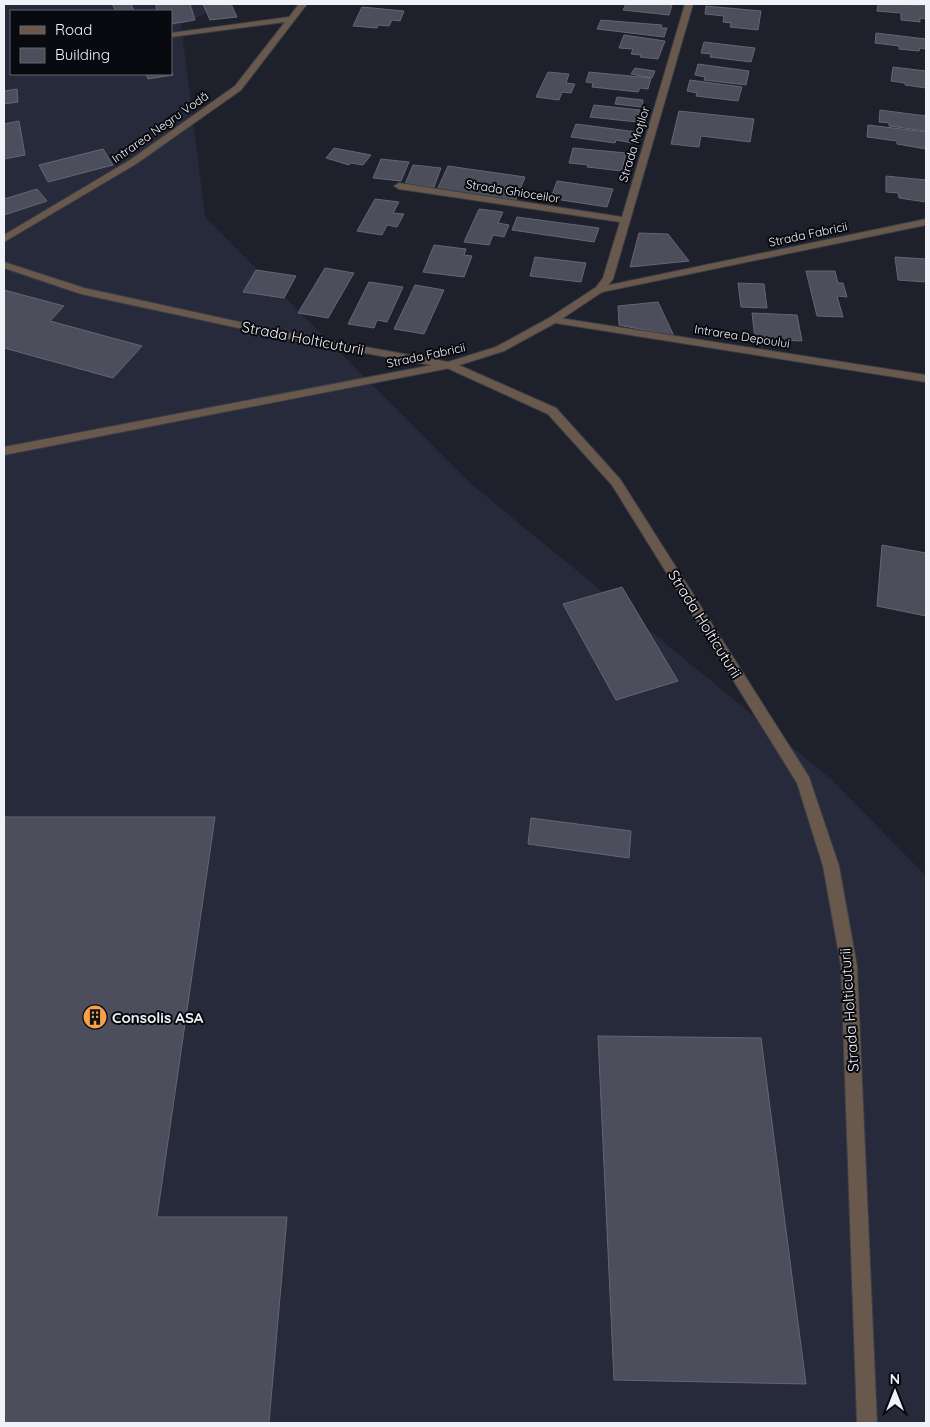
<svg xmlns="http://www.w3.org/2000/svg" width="930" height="1427" viewBox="0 0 930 1427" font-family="Quicksand,sans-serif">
	<rect width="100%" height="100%" fill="#1e202b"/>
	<!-- built -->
	<path fill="#272a3a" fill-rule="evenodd" d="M4,4H226L181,25L205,217L470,483L832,780L926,876V1423H4ZM11,11H171V74H11Z"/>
	<!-- building -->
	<path fill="#4c4f5b" stroke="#636673" d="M112,4H131L134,11H116Z
		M164,4H190L195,20L171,24V11H157L156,5Z
		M203,4H231L237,17L210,20Z
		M626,4H658L672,5L669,15L623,10Z
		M878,4L926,5V19L920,18V22L901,20V13L877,11Z
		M706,6L761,11L758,30L730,27L731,23L723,22L724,16L705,14Z
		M362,7L404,11L400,21L392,20L389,26L378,25L377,28L353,26Z
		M601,20L662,25L661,28H667L664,37L597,29Z
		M876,33L926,39V49L920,48L919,51L899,49V46L875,43Z
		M624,35L665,41L658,59L640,57L641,55L631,54L633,49L619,48Z
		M704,42L755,48L751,62L710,57L711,54L701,53Z
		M698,64L749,71L746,85L704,80L705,77L695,75Z
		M893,67L926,71V88L905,85V83L891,81Z
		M635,68L655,71L652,78L631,74Z
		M171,70L173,75L148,79L146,74H171Z
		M548,72L569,74L566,83L575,84L571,93L562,92L559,100L536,97Z
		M589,72L651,78L648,89L640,88L638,92L592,87L593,83L586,82Z
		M690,80L742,87L738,101L696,96L697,93L687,91Z
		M17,89L18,102L4,104V91Z
		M617,97L643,100L642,107L615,104Z
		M594,105L640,110L637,122L590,117Z
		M880,110L926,116V131L889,126V123L879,122Z
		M679,111L754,119L750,142L701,136L699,147L671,144Z
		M19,121L25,155L4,159V124Z
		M576,124L637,132L633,143L616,140L615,143L571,137Z
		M868,125L926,132V149L897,144V141L867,137Z
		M334,148L371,155L363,165L351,163L349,165L326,158Z
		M573,148L626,153L622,171L587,167L588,165L569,163Z
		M103,149L113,165L48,182L39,165Z
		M381,159L409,162L401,181L373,178Z
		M413,165L441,168L434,187L405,184Z
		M448,166L525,177L516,200L437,190Z
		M886,176L926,180V202L899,198L898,193L886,192Z
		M557,181L613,189L607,207L561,200L562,197L552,195Z
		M37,189L47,201L4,215V199Z
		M375,199L399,202L393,213L404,214L397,227L387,225L382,235L357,231Z
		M479,209L503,212L498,223L509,225L504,237L493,235L489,245L464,242Z
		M517,217L599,228L594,242L512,230Z
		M639,233L668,234L689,261L630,267Z
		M434,245L466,249L464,255L472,256L464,277L423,272Z
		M535,257L586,263L581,282L530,276Z
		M895,257L926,259V282L898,280Z
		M325,268L354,273L328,318L298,313Z
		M256,270L296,276L284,298L243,292Z
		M806,271H835L838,283H843L847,297L837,296L843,317L817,316Z
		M369,282L403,287L387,322L377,320L374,328L348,324Z
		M738,283L764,284L767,308L741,307Z
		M415,285L444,290L424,334L394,329Z
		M4,290L64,306L50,321L142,346L113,378L4,348Z
		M658,302L674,336L619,325L618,306Z
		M752,313L797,315L802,341L755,339Z
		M882,545L926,553V616L877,606Z
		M622,587L678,681L616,700L563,604Z
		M4,817H215L157,1217H287L269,1423H4Z
		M531,818L631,831L629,858L528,844Z
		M598,1036L761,1038L806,1384L614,1380Z"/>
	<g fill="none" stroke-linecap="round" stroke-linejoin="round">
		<defs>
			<path id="minor" d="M299,4H307L241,90L136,164L4,242V235L130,160L235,86L285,22L171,37V33L289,17Z
				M685,4H693L613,279L603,292L599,293L594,290L603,278L620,222L399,189L394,186L399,183L622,217Z
				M4,262L84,288L299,335L454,363L556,408L620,479L809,777L839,866L857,966L877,1423H857L841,966L823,866L797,783L612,485L548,414L447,368L299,341L81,294L4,268Z
				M553,317L926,375V382L549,322L548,320L549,318Z"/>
			<path id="tertiary" d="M926,219V225L602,292L557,322L504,351L450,368L4,455V447L448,362L496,347L549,318L595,288Z"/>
		</defs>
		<!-- minor casing -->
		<use href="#minor" stroke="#3b3d48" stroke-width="2"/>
		<!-- tertiary casing -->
		<use href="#tertiary" stroke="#3b3d48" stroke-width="2"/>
		<!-- minor -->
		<use href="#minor" fill="#69594c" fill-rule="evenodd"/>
		<!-- tertiary -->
		<use href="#tertiary" fill="#69594c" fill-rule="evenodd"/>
	</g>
	<!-- icons -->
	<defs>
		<symbol id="building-disc" viewBox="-11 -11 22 22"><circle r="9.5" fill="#f8a04b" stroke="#090a0f"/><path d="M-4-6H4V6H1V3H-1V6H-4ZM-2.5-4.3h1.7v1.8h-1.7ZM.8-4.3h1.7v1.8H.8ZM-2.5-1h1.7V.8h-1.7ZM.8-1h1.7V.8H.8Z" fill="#111"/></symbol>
	</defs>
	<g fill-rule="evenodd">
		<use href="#building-disc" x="81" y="1003" width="28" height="28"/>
	</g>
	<g text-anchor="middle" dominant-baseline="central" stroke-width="4" stroke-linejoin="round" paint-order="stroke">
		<!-- far-street labels -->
		<g font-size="12" fill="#f0f2f9" stroke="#090a0f">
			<text transform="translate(160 127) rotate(-35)">Intrarea Negru Vodă</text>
			<text transform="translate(634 144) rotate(-73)">Strada Moților</text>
			<text transform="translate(513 191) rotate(9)">Strada Ghioceilor</text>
			<text transform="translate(808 234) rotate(-12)">Strada Fabricii</text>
			<text transform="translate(742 336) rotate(9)">Intrarea Depoului</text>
			<text transform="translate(426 355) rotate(-12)">Strada Fabricii</text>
		</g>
		<!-- street labels -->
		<g font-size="15" fill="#f0f2f9" stroke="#090a0f">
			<text transform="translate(303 338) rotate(11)">Strada Holticuturii</text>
			<text transform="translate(705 624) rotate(58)">Strada Holticuturii</text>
			<text transform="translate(849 1010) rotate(-94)">Strada Holticuturii</text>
		</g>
		<!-- poi labels -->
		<g font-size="15" font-weight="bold" fill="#f0f2f9" stroke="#090a0f" text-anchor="start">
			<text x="112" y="1017">Consolis ASA</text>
		</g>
	</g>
	<!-- border -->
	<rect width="930" height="1427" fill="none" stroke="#f0f2f9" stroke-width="10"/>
	<!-- legend -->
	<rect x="10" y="10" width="162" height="65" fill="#090a0f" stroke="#65676d"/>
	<rect x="20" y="26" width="25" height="8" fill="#69594c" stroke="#65676d"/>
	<text x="55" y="35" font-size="15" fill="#f0f2f9">Road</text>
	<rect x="20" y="48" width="25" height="15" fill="#4c4f5b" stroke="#65676d"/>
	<text x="55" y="60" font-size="15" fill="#f0f2f9">Building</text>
	<!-- north arrow -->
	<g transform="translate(895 1392)" stroke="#090a0f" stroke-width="4" paint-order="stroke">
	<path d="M0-4L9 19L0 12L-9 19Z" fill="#f0f2f9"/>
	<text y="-8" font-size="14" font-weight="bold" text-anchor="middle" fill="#f0f2f9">N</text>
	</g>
</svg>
